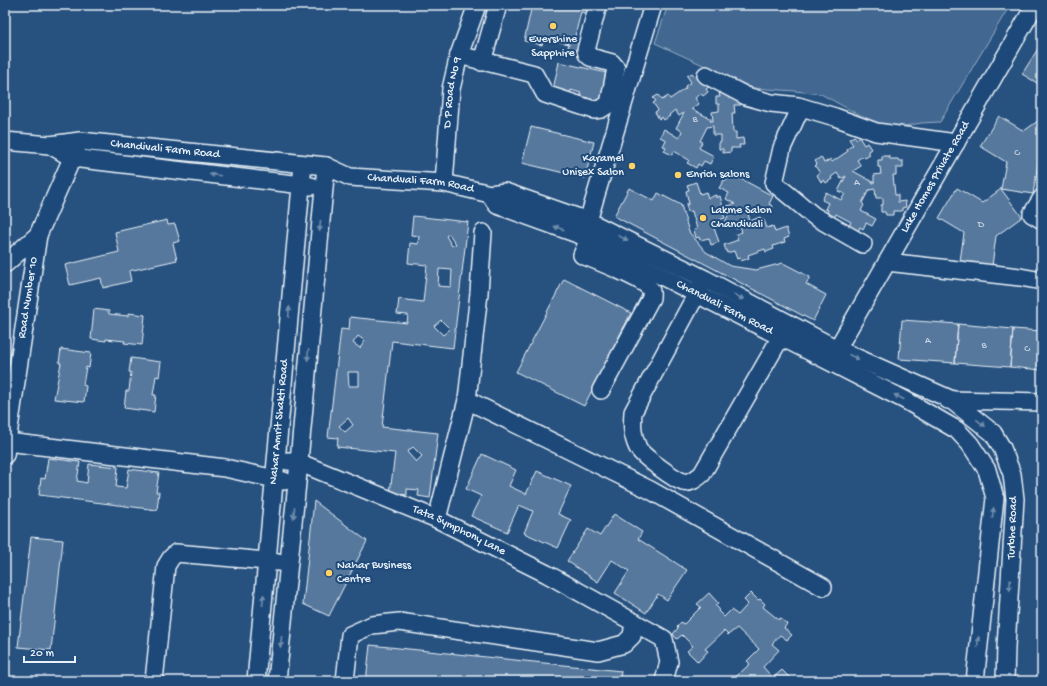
<svg xmlns="http://www.w3.org/2000/svg" width="1047" height="686" viewBox="0 0 1047 686" font-family="'Gochi Hand',sans-serif">
	<rect width="100%" height="100%" fill="#27517f"/>
	<filter id="ink" filterUnits="userSpaceOnUse"><feTurbulence type="fractalNoise" baseFrequency=".025" numOctaves="2"/><feDisplacementMap in="SourceGraphic" scale="8" xChannelSelector="R" yChannelSelector="G"/><feConvolveMatrix kernelMatrix="1 2 1 2 8 2 1 2 1" color-interpolation-filters="sRGB"/></filter>
	<g filter="url(#ink)">
		<!-- green -->
		<path fill="#436891" stroke="#96acc4" d="M668,5H1010L940,122L921,123L900,127L879,124L863,117L821,94L795,91L753,88L655,43Z"/>
		<!-- building -->
		<path fill="#57789d" stroke="#e8f1f8" fill-rule="evenodd" d="M532,5H594L592,15L581,12L574,40L585,43L582,55L567,51L569,44L544,38L542,45L524,41Z
			M1041,44L1042,45V86L1022,74Z
			M559,62L611,74L604,106L580,101L581,93L571,90L569,98L552,94Z
			M692,73L695,76L697,75L698,77L705,80L709,87L706,89L708,92L703,96L701,94L695,98L699,104L692,109L711,119L710,121H713L712,112L719,111V104H716V97H720L719,93H727L728,97L736,96L741,99V105H734L735,113H732L733,132H736V139L743,138L744,145H739L740,148H731V152L723,153V149H719V142H721V135H713V126L707,127L700,141L702,142L699,148L714,156L710,164L704,161L701,166L698,164L696,168L687,163L689,160L674,151L672,155L664,151L666,147L663,146L666,140L660,137L664,129L679,138L682,131L676,128L684,113L679,116L675,110L669,115L670,116L664,120L662,117L659,119L655,112L658,110L653,103L656,101L653,98L658,95L662,100L668,96L670,99L686,88L685,86L691,82L687,76Z
			M999,116L1024,131L1042,118V161L1038,164L1033,194L1001,189L1006,162L980,146Z
			M531,127L594,142L585,178L522,163Z
			M854,136L857,139L859,137L864,145L867,143L871,149L868,151L870,155L865,158L863,156L857,160L861,166L853,171L873,182V183H874V175L881,174L880,167H878V160H882V156H889L890,159H898L899,161H903V168H896V175H893L895,195H898V202L905,201L906,207L902,208V211H893V215H886L885,212H881V205H883V198H876L875,189L869,190L862,203L864,205L861,211L876,219L872,226L866,223L863,229L860,227L858,231L849,226L851,222L836,214L834,218L826,214L828,210L825,209L828,203L822,200L826,192L841,200L845,194L838,191L846,176L841,179L837,173L831,177L832,179L826,183L824,180L821,182L817,175L820,173L815,166L817,164L815,161L821,157L824,163L831,159L832,162L848,151L847,149L853,145L849,139Z
			M730,173L773,196L769,204L773,206L769,214L758,208L755,214L747,210L750,221L760,217L762,221L764,220L767,228L773,226L775,232L786,228L789,237L784,239L785,242L773,246L774,249L766,252L765,249L748,255L749,258L741,261L740,258L737,259L734,251L727,253L724,245L738,240L736,234L742,232L740,226L745,225L743,218L737,229L725,222L731,210L723,213L725,218L719,220L721,226L714,228L719,242L711,245L709,238L700,240L699,237L696,238L694,230L697,229L692,211L688,212L686,204H689L686,191L689,190L687,185L696,182L700,194L706,192L708,198L716,195V198L720,196L723,207L735,204L726,199L729,193L719,188L724,180L726,181Z
			M629,188L654,201L658,193L681,205L689,232L706,252L730,266L756,270L783,263L810,277L806,284L826,295L813,321L614,216Z
			M957,188L982,203L1001,189L1022,217L996,236L992,266L960,261L964,233L939,218Z
			M413,216L468,222L453,348L392,341L382,427L438,433L430,498L418,496L419,490L407,489V495L390,493L395,453L337,447L338,438L328,437L341,329L349,330L350,317L407,323L408,315L397,314L399,299L423,302L427,265L408,263L410,243L418,244L419,236L411,235ZM449,234L456,244L452,246L446,236ZM439,269L452,270L451,287L438,286ZM441,320L450,329L443,335L434,326ZM358,336L365,341L360,348L353,343ZM348,372H359V386H349ZM348,418L353,425L345,432L339,426ZM413,447L422,456L416,462L407,452Z
			M167,220L168,225L175,224L180,241L173,243L177,260L129,271L131,281L103,288L101,278L70,285L65,265L119,252L115,232Z
			M564,279L631,313L584,406L516,372Z
			M94,309L109,311V314L128,316V313L145,315L142,345L124,343L125,341L106,339V341L91,339Z
			M902,320L958,324L955,363L899,359Z
			M958,324L1013,329L1010,367L955,363Z
			M1013,329L1042,331V370L1010,367Z
			M61,349L91,353L89,368L86,367L83,385L86,386L84,402L54,399L61,363H59Z
			M131,358L161,362L159,377L156,376L153,395H156L154,412L124,408L126,391H129L131,372H129Z
			M482,454L516,470L509,486L526,494L537,471L571,486L558,514L571,520L558,548L524,533L533,511L519,505L507,532L471,516L481,496L466,489Z
			M48,458L80,462L77,481L87,483L89,464L118,467L116,487L126,488L129,469L159,473L156,492H159L157,510L39,495L41,478L45,479Z
			M314,501L367,541L329,616L303,604Z
			M614,514L642,532L638,539L687,570L667,600L658,594L646,613L615,593L629,571L612,560L598,582L567,561L588,529L600,536Z
			M31,537L63,540L51,650L18,647Z
			M709,593L718,603L715,605L719,609L718,611L724,617L731,610L738,615L748,604L744,600L751,593L758,600L760,599L765,604L763,607L779,620L780,618L787,624L784,628L792,635L787,640L780,635L772,644L779,650L763,667L773,678L782,670L790,678L787,681H731L750,664L747,661L759,649L737,628L728,635L724,631L705,649L708,651L698,662L687,651L693,646L682,635L677,639L673,634L678,628L677,627L681,622L684,624L701,607L697,604Z
			M370,645L621,671L620,681H366Z"/>
		<g fill="none" stroke-linecap="round" stroke-linejoin="round">
			<defs>
				<g id="minor">
					<path d="M459,55L534,74L545,94L594,110L601,109L609,104L616,68L612,63L590,57L587,54L586,50L598,5"/>
					<path d="M482,62L498,5"/>
					<path d="M706,75L746,96L771,103L798,106L835,117L876,132L956,143"/>
					<path d="M801,107L782,148L774,183L814,216L863,244"/>
					<path id="s1" d="M5,141L50,145L80,141L326,166L350,177L444,183L490,194L505,192L588,221L705,279L837,349L950,399L993,433L1002,448L1012,474L1015,499L1006,647L1005,681"/>
					<path d="M50,145L72,158L311,186"/>
					<path id="s2" d="M444,183L451,89L459,55L477,5"/>
					<path id="s3" d="M490,194L497,205L583,236L905,400L957,430L970,444L987,470L995,498L975,681"/>
					<path d="M1042,198L1032,214L1042,220"/>
					<path d="M585,231L653,5"/>
					<path d="M589,239L582,255C595,260 644,279 650,289C652,291 651,295 651,298L601,390"/>
					<path d="M887,262L1020,277L1042,281"/>
					<path d="M5,264L38,235L77,147"/>
					<path d="M702,284L633,412C632,425 632,436 638,448C642,456 674,479 683,482C690,484 697,478 702,474L786,328"/>
					<path id="s4" d="M837,349L1035,5"/>
					<path d="M467,400L650,490L823,587"/>
					<path d="M948,400L1042,402"/>
					<path d="M7,442L225,468L284,481"/>
					<path id="s5" d="M5,455L38,235"/>
					<path id="s6" d="M288,461L298,462L437,519L547,574L664,639L669,662L664,681"/>
					<path d="M437,519L467,400L479,293L483,233"/>
					<path d="M154,681L166,566L171,558L176,553L278,562"/>
					<path id="s7" d="M256,681L303,164"/>
					<path d="M277,681L297,483L326,166"/>
					<path d="M345,681L350,635L372,625L399,622L598,651L624,644L632,636L634,622"/>
				</g>
			</defs>
			<!-- minor casing -->
			<use href="#minor" stroke="#e8f1f8" stroke-width="20"/>
			<!-- minor -->
			<use href="#minor" stroke="#1f4a7a" stroke-width="17"/>
		</g>
		<!-- one-way arrows -->
		<defs><path id="oneway-solid" d="M-6-.8H1V-3.2L6.5 0L1 3.2V.8H-6Z"/></defs>
		<g fill="#6f8dac">
			<use href="#oneway-solid" transform="translate(215 175) rotate(-173)"/>
			<use href="#oneway-solid" transform="translate(320 226) rotate(95)"/>
			<use href="#oneway-solid" transform="translate(559 228) rotate(-160)"/>
			<use href="#oneway-solid" transform="translate(623 238) rotate(26)"/>
			<use href="#oneway-solid" transform="translate(739 297) rotate(28)"/>
			<use href="#oneway-solid" transform="translate(289 312) rotate(-85)"/>
			<use href="#oneway-solid" transform="translate(308 355) rotate(95)"/>
			<use href="#oneway-solid" transform="translate(854 357) rotate(24)"/>
			<use href="#oneway-solid" transform="translate(899 397) rotate(-153)"/>
			<use href="#oneway-solid" transform="translate(981 423) rotate(38)"/>
			<use href="#oneway-solid" transform="translate(294 513) rotate(96)"/>
			<use href="#oneway-solid" transform="translate(993 513) rotate(-83)"/>
			<use href="#oneway-solid" transform="translate(1010 585) rotate(94)"/>
			<use href="#oneway-solid" transform="translate(263 600) rotate(-85)"/>
			<use href="#oneway-solid" transform="translate(281 642) rotate(96)"/>
			<use href="#oneway-solid" transform="translate(978 642) rotate(-84)"/>
		</g>
	</g>
	<!-- markers -->
	<g fill="#ffd166" stroke="#1f4a7a" stroke-width="1.5">
		<circle cx="553" cy="26" r="4"/>
		<circle cx="632" cy="166" r="4"/>
		<circle cx="678" cy="175" r="4"/>
		<circle cx="703" cy="218" r="4"/>
		<circle cx="329" cy="573" r="4"/>
	</g>
	<g text-anchor="middle" dominant-baseline="central" stroke-width="4" stroke-linejoin="round" paint-order="stroke">
		<!-- number labels -->
		<g font-size="10" fill="#c4d3e1">
			<text x="695" y="120">B</text>
			<text x="1017" y="153">C</text>
			<text x="857" y="183">A</text>
			<text x="981" y="225">D</text>
			<text x="928" y="341">A</text>
			<text x="984" y="346">B</text>
			<text x="1027" y="349">C</text>
		</g>
		<!-- poi labels -->
		<g font-size="12" fill="#e8f1f8" stroke="#1f4a7a" text-anchor="start">
			<text x="553" y="40" text-anchor="middle">Evershine<tspan x="553" dy="14">Sapphire</tspan></text>
			<text x="624" y="159" text-anchor="end">Karamel<tspan x="624" dy="14">Unisex Salon</tspan></text>
			<text x="686" y="175">Enrich salons</text>
			<text x="711" y="211">Lakme Salon<tspan x="711" dy="14">Chandivali</tspan></text>
			<text x="337" y="566">Nahar Business<tspan x="337" dy="14">Centre</tspan></text>
		</g>
		<!-- street labels -->
		<g font-size="12" fill="#e8f1f8" stroke="#1f4a7a">
			<text stroke="none"><textPath href="#s2" startOffset="91">D P Road No 9</textPath></text>
			<text stroke="none"><textPath href="#s1" startOffset="161">Chandivali Farm Road</textPath></text>
			<text stroke="none"><textPath href="#s4" startOffset="198">Lake Homes Private Road</textPath></text>
			<text stroke="none"><textPath href="#s1" startOffset="420">Chandvali Farm Road</textPath></text>
			<text stroke="none"><textPath href="#s5" startOffset="159">Road Number 10</textPath></text>
			<text stroke="none"><textPath href="#s3" startOffset="263">Chandvali Farm Road</textPath></text>
			<text stroke="none"><textPath href="#s7" startOffset="260">Nahar Amrit Shakti Road</textPath></text>
			<text transform="translate(1013 528) rotate(-88)">Turbhe Road</text>
			<text stroke="none"><textPath href="#s6" startOffset="185">Tata Symphony Lane</textPath></text>
		</g>
	</g>
	<!-- margin -->
	<rect width="1047" height="686" fill="none" stroke="#1f4a7a" stroke-width="20"/>
	<rect x="10" y="10" width="1027" height="666" fill="none" stroke="#e8f1f8" stroke-width="1.5" filter="url(#ink)"/>
	<!-- scale -->
	<path d="M24 656v6h51v-6" fill="none" stroke="#e8f1f8" stroke-width="2"/>
	<text x="30" y="656" font-size="12" fill="#e8f1f8" stroke="#1f4a7a" stroke-width="3" paint-order="stroke">20 m</text>
</svg>
